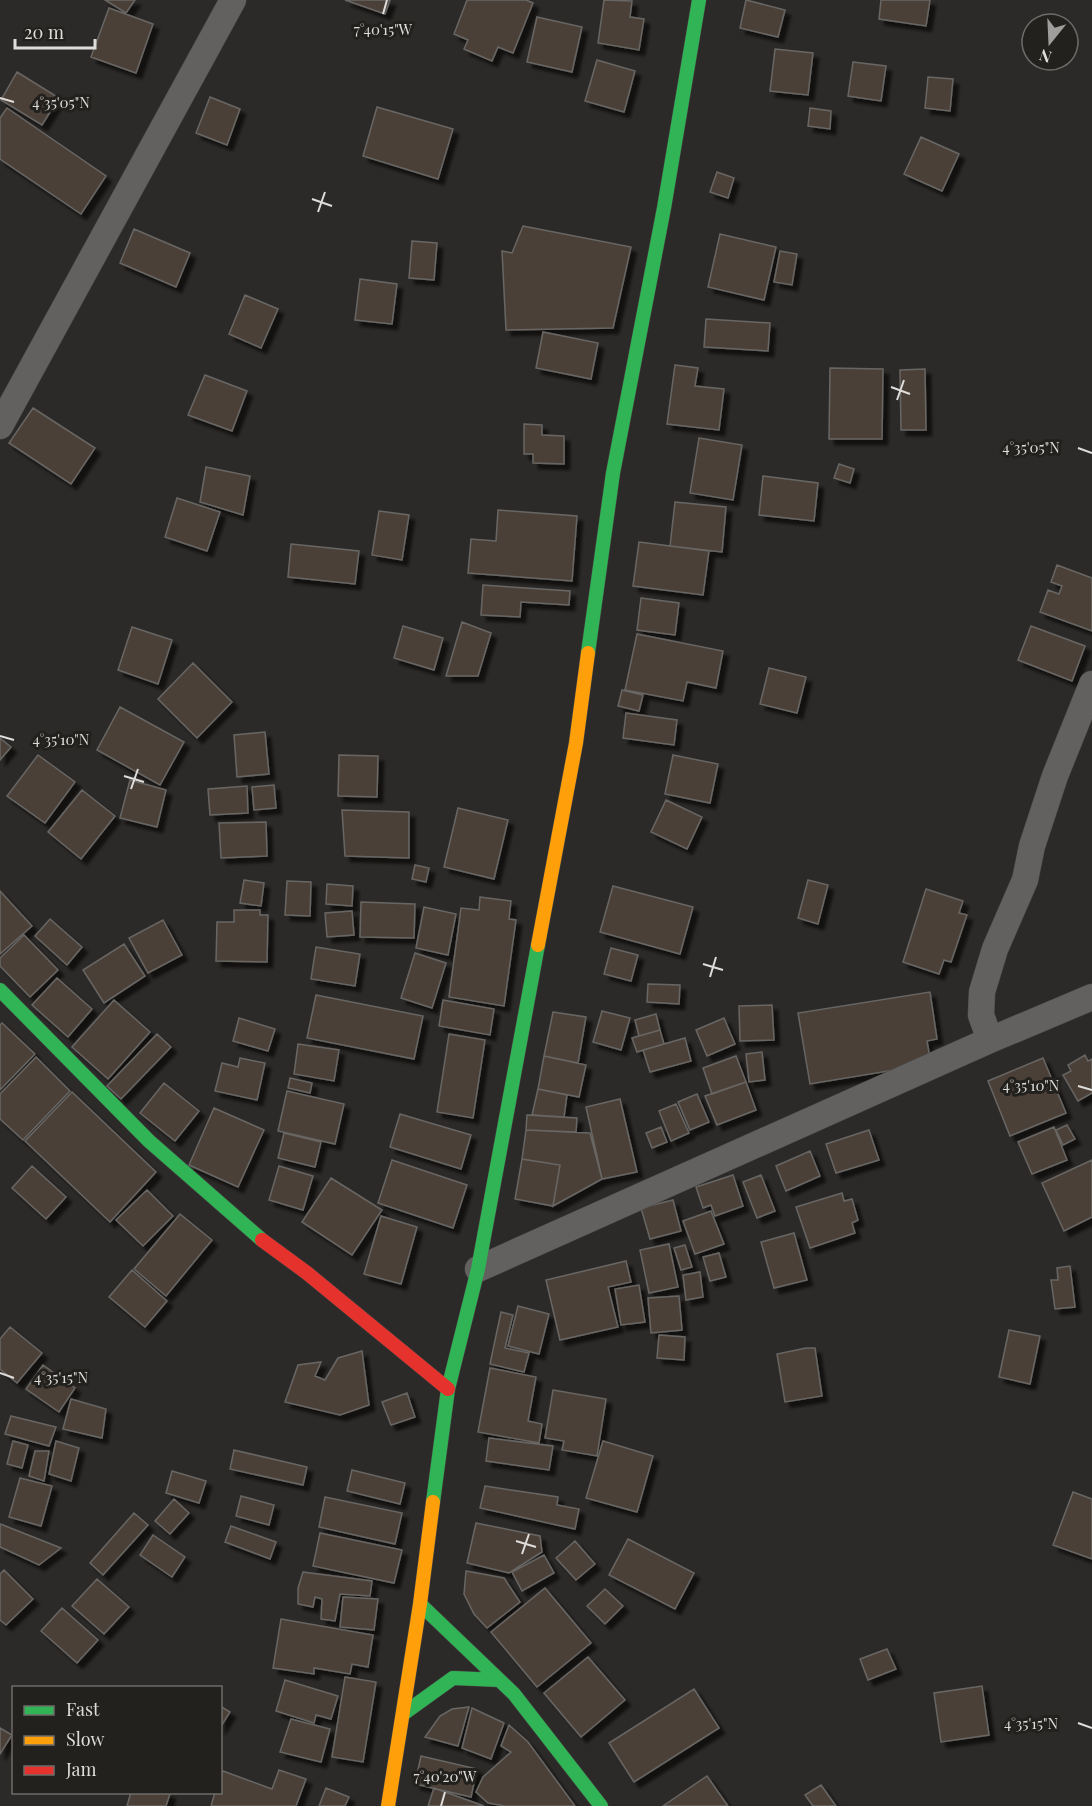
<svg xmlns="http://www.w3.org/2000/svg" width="1092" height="1806" viewBox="0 0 1092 1806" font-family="'Playfair Display',serif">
	<defs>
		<filter id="shadow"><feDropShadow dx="5.5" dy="5.5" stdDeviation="1.5" flood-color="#0009"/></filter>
	</defs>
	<rect width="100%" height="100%" fill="#2c2a28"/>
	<!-- building -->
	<path fill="#4b4139" stroke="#686664" stroke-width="1.5" filter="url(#shadow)" d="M105,0H135L126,13Z
		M345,0H390L385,14Z
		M467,0H526L533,3L513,53L498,47L492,61L464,49L468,40L454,34Z
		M604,0L632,1L630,17L644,19L639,50L598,43Z
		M746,0L785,10L778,37L740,28Z
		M881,0H930L926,26L879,19Z
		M109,8L153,24L136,73L91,57Z
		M537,17L582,27L572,72L527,62Z
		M775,49L813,53L808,95L770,91Z
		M597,60L635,71L624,112L585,101Z
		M853,62L886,66L881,101L848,96Z
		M17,72L59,98L42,125L1,100Z
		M928,77L953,79L950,111L925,108Z
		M210,97L240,109L227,145L196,133Z
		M377,107L453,129L438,179L363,156Z
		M7,108L106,176L81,214L0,159V118Z
		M810,108L831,111L830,129L808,126Z
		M921,137L959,154L942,191L904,174Z
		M717,172L734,178L728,198L710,192Z
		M523,226L631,247L613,328L506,330L502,251L512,253Z
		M134,229L190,253L176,287L120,263Z
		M720,234L776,247L764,300L708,287Z
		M412,241L437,243L434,280L409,278Z
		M780,251L797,254L792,285L774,282Z
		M360,279L397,284L392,324L355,320Z
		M245,295L278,309L261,348L229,334Z
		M706,319L770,323L768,351L704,347Z
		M543,332L598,343L591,379L536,368Z
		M675,365L698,368L695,386L724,389L719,430L667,424Z
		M830,368L883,369L882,439H829Z
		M925,369L926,430H901L900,370Z
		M205,375L247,391L232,431L188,415Z
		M33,408L95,448L71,484L9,443Z
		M524,424L542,425V435L564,436V464L533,463V454H524Z
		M699,438L742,445L733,500L690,493Z
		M839,464L854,469L850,483L834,478Z
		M206,467L250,476L243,515L200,502Z
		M763,476L818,483L814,521L759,515Z
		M177,498L220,512L207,551L165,537Z
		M675,502L726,507L722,552L670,546Z
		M498,510L577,516L572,581L468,573L471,539L496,541Z
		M379,511L409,515L402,560L372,555Z
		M639,542L709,551L703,595L633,586Z
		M291,544L359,551L355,584L288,577Z
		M1057,565L1092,578V631L1040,612L1048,590L1059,594L1062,586L1051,582Z
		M483,585L570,591L569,605L521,602L520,617L481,615Z
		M641,598L679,603L675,635L637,630Z
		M462,622L491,633L478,676H446Z
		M403,626L443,638L434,670L394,658Z
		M1031,626L1085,646L1072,681L1018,660Z
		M132,627L172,640L158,684L118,670Z
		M637,634L723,651L716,688L687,682L683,701L625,690Z
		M193,663L232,702L197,738L158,699Z
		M769,668L806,677L797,713L760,704Z
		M622,690L643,695L639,711L618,706Z
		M120,707L184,742L160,785L97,750Z
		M626,713L677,720L674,745L623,738Z
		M265,732L269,774L237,777L234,735Z
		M0,738L11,747L0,760Z
		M38,755L75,782L45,823L7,796Z
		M339,755L378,756L377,797L338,796Z
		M673,755L718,764L710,803L665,794Z
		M130,780L166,790L157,827L120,818Z
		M274,785L276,808L254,810L252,787Z
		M247,786L248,813L210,815L208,789Z
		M82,790L115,816L81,859L48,832Z
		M666,800L702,817L687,849L651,832Z
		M458,808L508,820L494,879L444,867Z
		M342,810L409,812V858L345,856Z
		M266,822L267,856L221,858L219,823Z
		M415,865L429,868L426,882L412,879Z
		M244,880L264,883L261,906L240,903Z
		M808,880L828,885L818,924L798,918Z
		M287,881L311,882L310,916L285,915Z
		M327,884L353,886L352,906L326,904Z
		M613,886L693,907L680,954L600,932Z
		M926,889L963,901L959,913L967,915L951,962L944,960L939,974L903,962Z
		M0,891L32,926L0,954Z
		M480,897L511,901L509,919L516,920L504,1006L449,997L461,908L479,910Z
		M361,902L415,904L414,938L360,937Z
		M424,907L456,914L448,955L416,948Z
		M234,910H260V915H268L267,962L216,961L217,922H234Z
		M352,911L354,935L327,937L325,913Z
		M50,919L82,947L67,965L35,936Z
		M163,920L182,955L148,973L129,938Z
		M24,935L58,970L30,997L0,966V958Z
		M124,944L145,976L104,1003L83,970Z
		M316,947L360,954L355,986L311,979Z
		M611,948L638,955L631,981L604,974Z
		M415,953L446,963L432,1008L401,998Z
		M57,978L92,1009L68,1037L32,1005Z
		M648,984L680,985L679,1004L647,1002Z
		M930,992L937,1039L927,1041L931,1064L810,1084L798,1013Z
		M316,995L423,1016L414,1059L307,1038Z
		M114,1000L150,1032L108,1079L72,1047Z
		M443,1000L494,1009L490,1035L439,1026Z
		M772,1005L774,1040L740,1041L739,1006Z
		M602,1011L630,1018L621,1050L593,1042Z
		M553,1012L586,1017L578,1063L544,1056Z
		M656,1014L660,1030L639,1036L635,1020Z
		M239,1018L275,1029L268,1051L233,1041Z
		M724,1018L735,1044L707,1056L696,1030Z
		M2,1023L35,1054L0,1090V1025Z
		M660,1030L664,1044L637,1052L632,1038Z
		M157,1034L171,1047L121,1099L107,1086Z
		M449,1034L485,1040L473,1118L437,1112Z
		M685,1038L691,1061L650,1072L643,1050Z
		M298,1044L339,1050L334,1081L294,1074Z
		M762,1052L765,1080L749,1082L746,1054Z
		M1085,1055L1088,1061L1092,1059V1093L1078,1101L1063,1075L1071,1071L1068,1065Z
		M544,1056L586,1065L579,1097L538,1089Z
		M736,1056L746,1082L712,1094L703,1068Z
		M36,1057L70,1091L23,1140L0,1119V1094Z
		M240,1058L265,1063L257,1100L215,1091L222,1063L238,1067Z
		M1043,1058L1066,1113L1010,1136L988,1081Z
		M290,1078L312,1083L310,1093L288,1088Z
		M746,1082L756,1110L717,1125L705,1096Z
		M164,1083L199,1111L175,1141L140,1113Z
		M538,1089L567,1095L564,1117L532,1115Z
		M287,1091L344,1104L335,1144L278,1131Z
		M72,1092L156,1172L110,1222L25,1141Z
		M697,1094L709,1122L690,1130L678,1102Z
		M620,1099L637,1172L602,1179L586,1107Z
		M676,1104L689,1133L671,1141L659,1111Z
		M214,1108L264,1130L238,1187L189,1165Z
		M400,1114L471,1135L461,1169L390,1147Z
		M527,1115L577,1118L576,1132L526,1130Z
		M1067,1125L1075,1139L1063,1145L1056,1130Z
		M661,1127L667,1142L652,1148L646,1133Z
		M1054,1127L1067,1160L1032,1174L1018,1142Z
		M526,1130L590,1133L602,1179L553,1206L560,1165L522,1159Z
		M869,1130L879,1160L836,1173L826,1144Z
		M284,1133L321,1142L315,1167L278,1158Z
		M810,1151L820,1176L786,1191L776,1166Z
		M522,1159L560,1165L553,1206L515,1199Z
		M392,1160L467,1185L453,1228L378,1203Z
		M1092,1160V1217L1064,1231L1042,1183Z
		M32,1166L66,1197L46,1219L12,1188Z
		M279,1166L313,1176L303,1210L269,1200Z
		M733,1175L743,1206L715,1216L711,1205L703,1208L696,1187Z
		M761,1175L775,1211L757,1218L743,1182Z
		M331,1178L382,1210L352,1255L302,1222Z
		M147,1190L173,1216L143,1246L116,1220Z
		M842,1193L844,1201L852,1199L858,1220L852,1223L855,1233L810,1248L796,1207Z
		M673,1200L681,1231L650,1239L641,1208Z
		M711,1211L724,1244L695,1254L683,1221Z
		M180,1214L212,1240L166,1296L134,1269Z
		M381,1216L417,1227L401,1284L364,1274Z
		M794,1233L807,1280L774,1288L761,1242Z
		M669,1244L678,1287L649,1293L640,1250Z
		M685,1245L692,1267L681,1270L674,1248Z
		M719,1253L726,1277L710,1281L703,1257Z
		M626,1261L631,1282L608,1287L618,1327L560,1340L546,1280Z
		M1070,1266L1075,1307L1055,1309L1051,1280H1058L1057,1268Z
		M132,1270L167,1301L145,1327L109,1297Z
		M700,1272L703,1297L686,1300L683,1275Z
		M639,1285L645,1322L621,1325L615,1289Z
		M679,1296L682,1330L651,1333L648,1298Z
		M518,1306L549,1314L539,1354L508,1346Z
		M501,1312L513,1315L505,1348L529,1353L524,1372L490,1364Z
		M10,1327L42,1353L17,1383L0,1369V1339Z
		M1009,1330L1040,1336L1030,1384L999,1377Z
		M659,1335L685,1337L684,1360L657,1358Z
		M806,1348H815L822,1396L785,1402L777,1354Z
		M362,1351L369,1405L340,1415L285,1402L298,1365L321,1362L315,1376L325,1380L338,1358Z
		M43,1365L75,1388L59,1412L26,1389Z
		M490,1368L536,1377L528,1421L542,1424L539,1443L478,1432Z
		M553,1390L606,1399L597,1456L562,1450L564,1441L545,1438Z
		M407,1393L415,1417L391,1425L382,1402Z
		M71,1399L106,1409L102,1438L63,1429Z
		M11,1416L56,1427L49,1446L5,1434Z
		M489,1438L553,1446L549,1470L486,1461Z
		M13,1441L28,1445L22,1468L7,1464Z
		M56,1441L79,1448L71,1481L49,1474Z
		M603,1441L653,1456L637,1512L586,1498Z
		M234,1450L307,1467L303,1485L230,1469Z
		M35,1451H49L44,1481L29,1476Z
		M352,1470L405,1483L400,1504L347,1491Z
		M172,1471L206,1481L199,1503L166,1493Z
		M20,1478L52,1486L41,1526L9,1517Z
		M485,1486L558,1497L557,1505L579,1509L575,1529L480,1508Z
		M1073,1492L1092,1499V1559L1053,1545Z
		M241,1496L274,1505L269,1525L236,1516Z
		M325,1497L402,1513L395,1544L319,1527Z
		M174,1499L189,1513L170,1534L155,1521Z
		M134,1513L148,1525L103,1575L90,1563Z
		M476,1523L540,1536L542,1552L509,1573L467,1563Z
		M0,1524L3,1525L61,1548L39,1565L0,1547Z
		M231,1526L276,1542L270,1559L225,1542Z
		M320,1533L402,1550L394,1583L313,1566Z
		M153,1535L185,1557L172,1577L140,1555Z
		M628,1539L694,1573L675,1609L609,1575Z
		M575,1541L595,1564L576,1580L556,1558Z
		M544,1555L554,1573L522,1591L512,1572Z
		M4,1570L33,1599L6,1625L0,1620V1574Z
		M466,1571L504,1578L520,1602L487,1628L474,1614L464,1594Z
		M303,1572L372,1581L370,1596L340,1594L335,1621L321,1619L322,1599L315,1597L313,1607L298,1604V1588Z
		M97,1579L129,1607L104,1634L72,1606Z
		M545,1588L591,1643L537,1687L491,1632Z
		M605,1589L623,1606L605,1624L587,1606Z
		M343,1597L378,1599L374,1630L340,1627Z
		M62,1608L98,1640L77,1663L41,1631Z
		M281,1619L373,1635L368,1667L352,1664L350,1674L314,1668V1674L273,1668Z
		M887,1649L896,1669L868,1680L860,1659Z
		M588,1657L625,1700L581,1737L544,1693Z
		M345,1677L376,1682L363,1762L332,1757Z
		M285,1680L338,1696L331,1719L316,1715L314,1723L276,1711Z
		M982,1686L989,1735L941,1742L934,1693Z
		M694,1689L719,1728L634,1782L609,1743Z
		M220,1706L230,1712L220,1728Z
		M469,1707L458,1746L425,1737L440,1716L452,1709Z
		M472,1708L504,1723L491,1759L462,1748Z
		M291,1719L330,1729L321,1762L280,1752Z
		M509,1725L528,1742L575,1806H505L488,1803L476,1792L483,1777L511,1752L501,1746Z
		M0,1728L12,1735L0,1754Z
		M421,1756L477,1769L471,1797L415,1784Z
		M279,1770L306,1779L296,1806H211L215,1792H220V1779L223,1771L272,1789Z
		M707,1776L728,1806H663Z
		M821,1785L836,1806H813L805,1795Z
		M326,1788L349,1797L345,1806H319Z
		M434,1788L484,1806H428Z
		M131,1792H166L170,1794L166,1806H127Z"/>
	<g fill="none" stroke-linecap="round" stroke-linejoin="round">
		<defs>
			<path id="street" d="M0,426L233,0
				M990,1040L981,1015L982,992L995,949L1025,880L1032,846L1055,776L1092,684
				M478,1269L990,1040L1092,997"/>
			<path id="fast" d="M588,653L613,473L664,208L699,0
				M0,990L149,1141L262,1240
				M433,1502L448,1389L478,1269L538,945
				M420,1604L514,1694L601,1806
				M403,1714L453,1678L499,1680"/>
			<path id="slow" d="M538,945L576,743L588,653
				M388,1806L420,1604L433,1502"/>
			<path id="jam" d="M262,1240L307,1273L448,1389"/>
		</defs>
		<!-- street casing -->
		<use href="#street" stroke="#484746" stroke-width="27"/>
		<!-- fast casing -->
		<use href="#fast" stroke="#484746" stroke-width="15"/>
		<!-- slow casing -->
		<use href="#slow" stroke="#484746" stroke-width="15"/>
		<!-- jam casing -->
		<use href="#jam" stroke="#484746" stroke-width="15"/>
		<!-- street -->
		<use href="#street" stroke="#626160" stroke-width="26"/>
		<!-- fast -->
		<use href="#fast" stroke="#30b455" stroke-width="14"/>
		<!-- slow -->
		<use href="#slow" stroke="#ff9f0a" stroke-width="14"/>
		<!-- jam -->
		<use href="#jam" stroke="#e5322d" stroke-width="14"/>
	</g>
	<!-- ticks -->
	<path fill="none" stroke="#dfdddb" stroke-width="2" d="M383,14L387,0M0,98L14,102M312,199L332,206M318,212L325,192M891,387L910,394M897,400L904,380M1078,448L1092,453M0,736L14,740M124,776L144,782M131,789L138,769M703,964L723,970M710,977L716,957M1078,1086L1092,1090M0,1373L14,1378M516,1541L536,1547M522,1554L529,1534M1078,1723L1092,1728M441,1806L445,1792"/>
	<g font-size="15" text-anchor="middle" fill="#dfdddb" stroke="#23211e" stroke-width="6" stroke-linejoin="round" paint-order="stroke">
		<text x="383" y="35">7°40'15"W</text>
		<text x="61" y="108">4°35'05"N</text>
		<text x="1031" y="453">4°35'05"N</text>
		<text x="61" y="745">4°35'10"N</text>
		<text x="1031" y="1091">4°35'10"N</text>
		<text x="61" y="1383">4°35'15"N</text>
		<text x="1031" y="1729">4°35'15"N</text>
		<text x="445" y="1782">7°40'20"W</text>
	</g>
	<!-- legend -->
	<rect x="12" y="1686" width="210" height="108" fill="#23211e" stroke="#6e6c6a" stroke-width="1.5"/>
	<rect x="24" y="1706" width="30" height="9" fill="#30b455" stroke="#6e6c6a" stroke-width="1.5"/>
	<text x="66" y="1716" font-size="18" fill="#dfdddb">Fast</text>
	<rect x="24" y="1736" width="30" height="9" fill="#ff9f0a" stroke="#6e6c6a" stroke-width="1.5"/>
	<text x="66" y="1746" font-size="18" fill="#dfdddb">Slow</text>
	<rect x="24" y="1766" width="30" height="9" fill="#e5322d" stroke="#6e6c6a" stroke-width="1.5"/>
	<text x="66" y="1776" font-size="18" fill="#dfdddb">Jam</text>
	<!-- north arrow -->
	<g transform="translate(1050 42) rotate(198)"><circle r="28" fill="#23211e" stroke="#6e6c6a" stroke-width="1.5"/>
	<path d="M0-4.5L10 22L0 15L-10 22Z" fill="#a09e9c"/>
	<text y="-9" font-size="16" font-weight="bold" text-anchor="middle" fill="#dfdddb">N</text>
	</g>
	<!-- scale -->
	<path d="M15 39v9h80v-9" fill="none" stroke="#dfdddb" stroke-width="3"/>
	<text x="24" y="39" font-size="18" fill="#dfdddb" stroke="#23211e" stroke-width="4.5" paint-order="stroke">20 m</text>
</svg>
